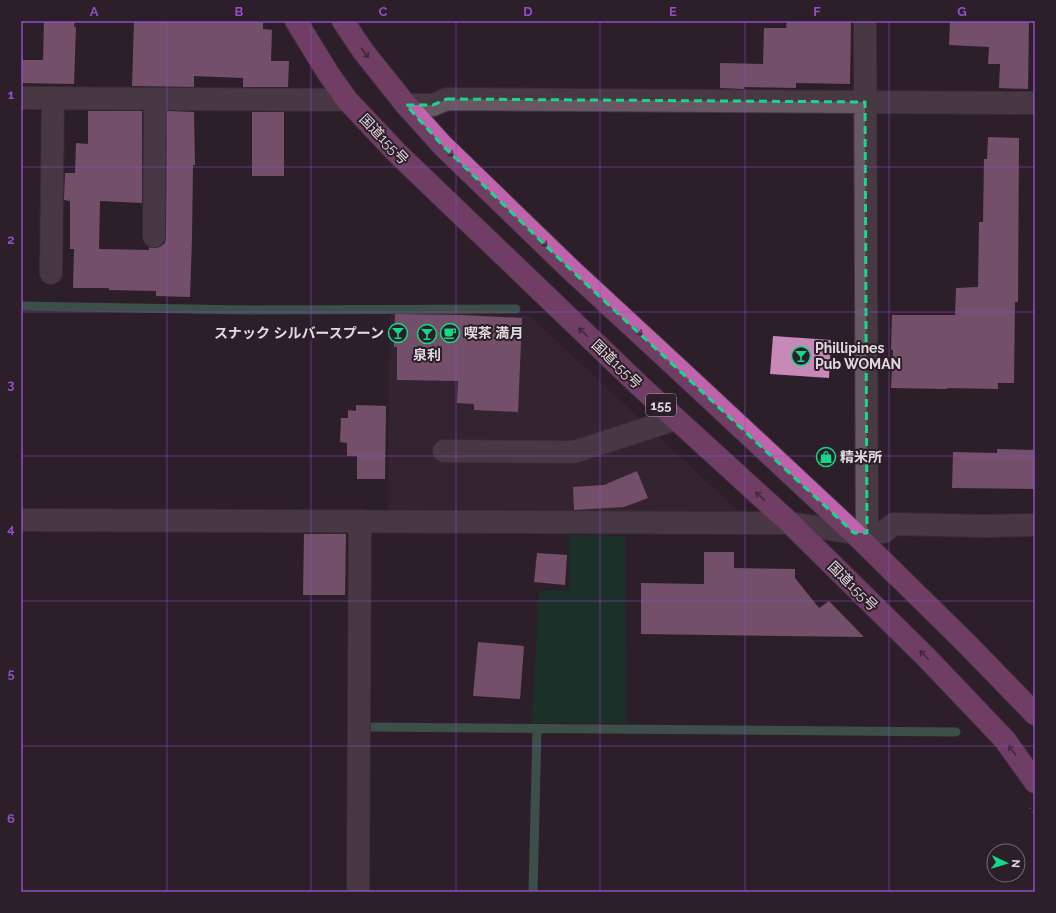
<svg xmlns="http://www.w3.org/2000/svg" width="1056" height="913" viewBox="0 0 1056 913" font-family="Raleway,'Noto Sans JP',sans-serif">
	<rect width="100%" height="100%" fill="#2d1f2a"/>
	<!-- built -->
	<path fill="#3c2938" d="M390,311L530,316L742,515L388,510Z"/>
	<!-- green -->
	<path fill="#07462a" d="M569,535L625,536L627,723H532L539,591L569,590Z"/>
	<g fill="none" stroke-linecap="round" stroke-linejoin="round">
		<!-- stream -->
		<path stroke="#518970" stroke-width="9" d="M21,306L247,310L516,309
			M368,727L956,732
			M533,892L537,729"/>
	</g>
	<!-- building -->
	<path fill="#c889b9" d="M44,21H75L74,27H76L74,84L21,83V60H43Z
		M134,21H263V29L272,30L271,61H289L288,87H243V78L194,76V87L132,86Z
		M787,21H851L850,84L796,83V88L744,87V89L720,88V63L763,64L764,28H786Z
		M950,21H1029L1028,89L999,88L1000,64H988L989,47L949,45Z
		M88,111H142V203L100,201L99,249L149,250V247L154,248L160,247L165,243L166,236L167,111L194,112L195,165H193L192,239L190,297L156,296V291L109,290V288H73L74,249H70V201L64,200L65,173H75L76,143L88,144Z
		M252,112H284V176H252Z
		M988,137L1019,138L1018,302H1015L1014,383H998V389L947,388V389L891,388L893,350H891L892,315H955L956,288L978,287L979,222H983L984,159H987Z
		M395,314L462,315L522,318L518,412L474,410V404L457,403L458,381L397,380V347H394Z
		M773,336L831,340L829,378L770,374Z
		M356,405L386,406L385,479H357V456H347V443L340,442L341,418H348V410L356,411Z
		M997,449L1035,450V489L952,488L953,452L997,453Z
		M637,471L648,498L624,507L574,510L573,487L604,485Z
		M304,534H346L345,595H303Z
		M704,552H734V568L795,569V578L819,608L829,601L864,637L641,634V583L704,584Z
		M537,553L567,555L565,585L534,582Z
		M478,642L524,646L520,699L473,696Z"/>
	<g fill="none" stroke-linecap="round" stroke-linejoin="round">
		<defs>
			<path id="minor" d="M865,21L867,533
				M21,98L347,100
				M406,105H433L447,99L1035,103
				M154,236L155,99
				M51,273L53,98
				M444,451L574,452L676,419
				M21,520L790,523L854,533L884,532L894,524L984,526L1035,525
				M358,892L360,521"/>
			<path id="highway" d="M296,21L328,73L347,100L398,154L640,386L790,523L927,658L1005,740L1035,782
				M343,21L363,51L406,105L443,146L570,269L675,366L854,533L965,642L1035,714"/>
		</defs>
		<!-- minor casing -->
		<use href="#minor" stroke="#463b43" stroke-width="24"/>
		<!-- highway casing -->
		<use href="#highway" stroke="#463b43" stroke-width="24"/>
		<!-- path -->
		<path stroke="#7f737c" stroke-width="2.5" stroke-dasharray="1 3" stroke-linecap="butt" d="M1030,808L1035,815"/>
		<!-- minor -->
		<use href="#minor" stroke="#685863" stroke-width="22"/>
		<!-- highway -->
		<use href="#highway" stroke="#c063ad" stroke-width="22"/>
	</g>
	<!-- one-way arrows -->
	<defs><path id="oneway-shaft" d="M-6 0H5M1.5-3L5.5 0L1.5 3" fill="none" stroke-width="1.6" stroke-linecap="round" stroke-linejoin="round"/></defs>
	<g stroke="#593351">
		<use href="#oneway-shaft" transform="translate(365 53) rotate(53)"/>
		<use href="#oneway-shaft" transform="translate(449 152) rotate(44)"/>
		<use href="#oneway-shaft" transform="translate(543 242) rotate(45)"/>
		<use href="#oneway-shaft" transform="translate(638 331) rotate(43)"/>
		<use href="#oneway-shaft" transform="translate(583 332) rotate(-136)"/>
		<use href="#oneway-shaft" transform="translate(760 496) rotate(-138)"/>
		<use href="#oneway-shaft" transform="translate(924 655) rotate(-135)"/>
		<use href="#oneway-shaft" transform="translate(1012 750) rotate(-126)"/>
	</g>
	<!-- marked area -->
	<path d="M0 0H1056V913H0ZM447,99L865,102L867,533H854L570,269L443,146L406,105H433Z" fill="#2d1f2a" fill-opacity=".55" fill-rule="evenodd"/>
	<path fill="none" stroke="#14d989" stroke-width="3" stroke-dasharray="8 5" stroke-linejoin="round" d="M447,99L865,102L867,533H854L570,269L443,146L406,105H433Z"/>
	<!-- grid -->
	<path fill="none" stroke="#904fc6" stroke-width="1" stroke-opacity="0.55" d="M167,21V892M311,21V892M456,21V892M600,21V892M745,21V892M889,21V892M21,167H1035M21,312H1035M21,456H1035M21,601H1035M21,746H1035"/>
	<!-- icons -->
	<defs>
		<symbol id="bar-ring" viewBox="-11 -11 22 22"><circle r="9.5" fill="#2d1f2a" stroke="#14d989" stroke-width="1.5"/><path d="M-6-5H6L.8 .8V4.5H3.5V6h-7V4.5H-.8V.8Z" fill="#14d989"/></symbol>
		<symbol id="cafe-ring" viewBox="-11 -11 22 22"><circle r="9.5" fill="#2d1f2a" stroke="#14d989" stroke-width="1.5"/><path d="M-5.5-4.5H6V0H3Q3 3.5 0 3.5H-2.5Q-5.5 3.5-5.5 0ZM3-3.2v2h1.7v-2ZM-6 4.5H4V6H-6Z" fill="#14d989"/></symbol>
		<symbol id="shop-ring" viewBox="-11 -11 22 22"><circle r="9.5" fill="#2d1f2a" stroke="#14d989" stroke-width="1.5"/><path d="M-5-2.5h2.3a2.7 3.5 0 0 1 5.4 0H5L5.5 6h-11ZM-1.5-2.5h3a1.5 2.3 0 0 0-3 0Z" fill="#14d989"/></symbol>
	</defs>
	<g fill-rule="evenodd">
		<use href="#bar-ring" x="387" y="322" width="22" height="22"/>
		<use href="#cafe-ring" x="439" y="322" width="22" height="22"/>
		<use href="#bar-ring" x="416" y="323" width="22" height="22"/>
		<use href="#bar-ring" x="790" y="345" width="22" height="22"/>
		<use href="#shop-ring" x="815" y="446" width="22" height="22"/>
	</g>
	<g text-anchor="middle" dominant-baseline="central" stroke-width="4" stroke-linejoin="round" paint-order="stroke">
		<!-- shield labels -->
		<rect fill="#2d1f2a" stroke="#aca2a9" stroke-width="1" x="646" y="394" width="30" height="22" rx="3"/>
		<g font-size="13" font-weight="bold" fill="#e3dae0">
			<text x="661" y="405">155</text>
		</g>
		<!-- street labels -->
		<g font-size="14" fill="#e3dae0" stroke="#2d1f2a">
			<text transform="translate(384 139) rotate(46)">国道155号</text>
			<text transform="translate(617 364) rotate(44)">国道155号</text>
			<text transform="translate(853 586) rotate(45)">国道155号</text>
		</g>
		<!-- poi labels -->
		<g font-size="14" font-weight="bold" fill="#e3dae0" stroke="#2d1f2a" text-anchor="start">
			<text x="384" y="333" text-anchor="end">スナック シルバースプーン</text>
			<text x="464" y="333">喫茶 満月</text>
			<text x="815" y="348">Phillipines<tspan x="815" dy="16">Pub WOMAN</tspan></text>
			<text x="427" y="355" text-anchor="middle">泉利</text>
			<text x="840" y="457">精米所</text>
		</g>
	</g>
	<!-- border -->
	<rect width="1056" height="913" fill="none" stroke="#2d1f2a" stroke-width="44"/>
	<!-- north arrow -->
	<g transform="translate(1006 863) rotate(94)"><circle r="19" fill="#2d1f2a" stroke="#766a73"/>
	<path d="M0-3L7 15L0 10L-7 15Z" fill="#14d989"/>
	<text y="-6" font-size="11" font-weight="bold" text-anchor="middle" fill="#e3dae0">N</text>
	</g>
	<rect x="22" y="22" width="1012" height="869" fill="none" stroke="#904fc6" stroke-width="1.5"/>
	<g font-size="13" text-anchor="middle" font-weight="bold" fill="#904fc6">
		<text x="94" y="16">A</text>
		<text x="239" y="16">B</text>
		<text x="383" y="16">C</text>
		<text x="528" y="16">D</text>
		<text x="673" y="16">E</text>
		<text x="817" y="16">F</text>
		<text x="962" y="16">G</text>
		<text x="11" y="99">1</text>
		<text x="11" y="244">2</text>
		<text x="11" y="389">3</text>
		<text x="11" y="533">4</text>
		<text x="11" y="678">5</text>
		<text x="11" y="823">6</text>
	</g>
</svg>
